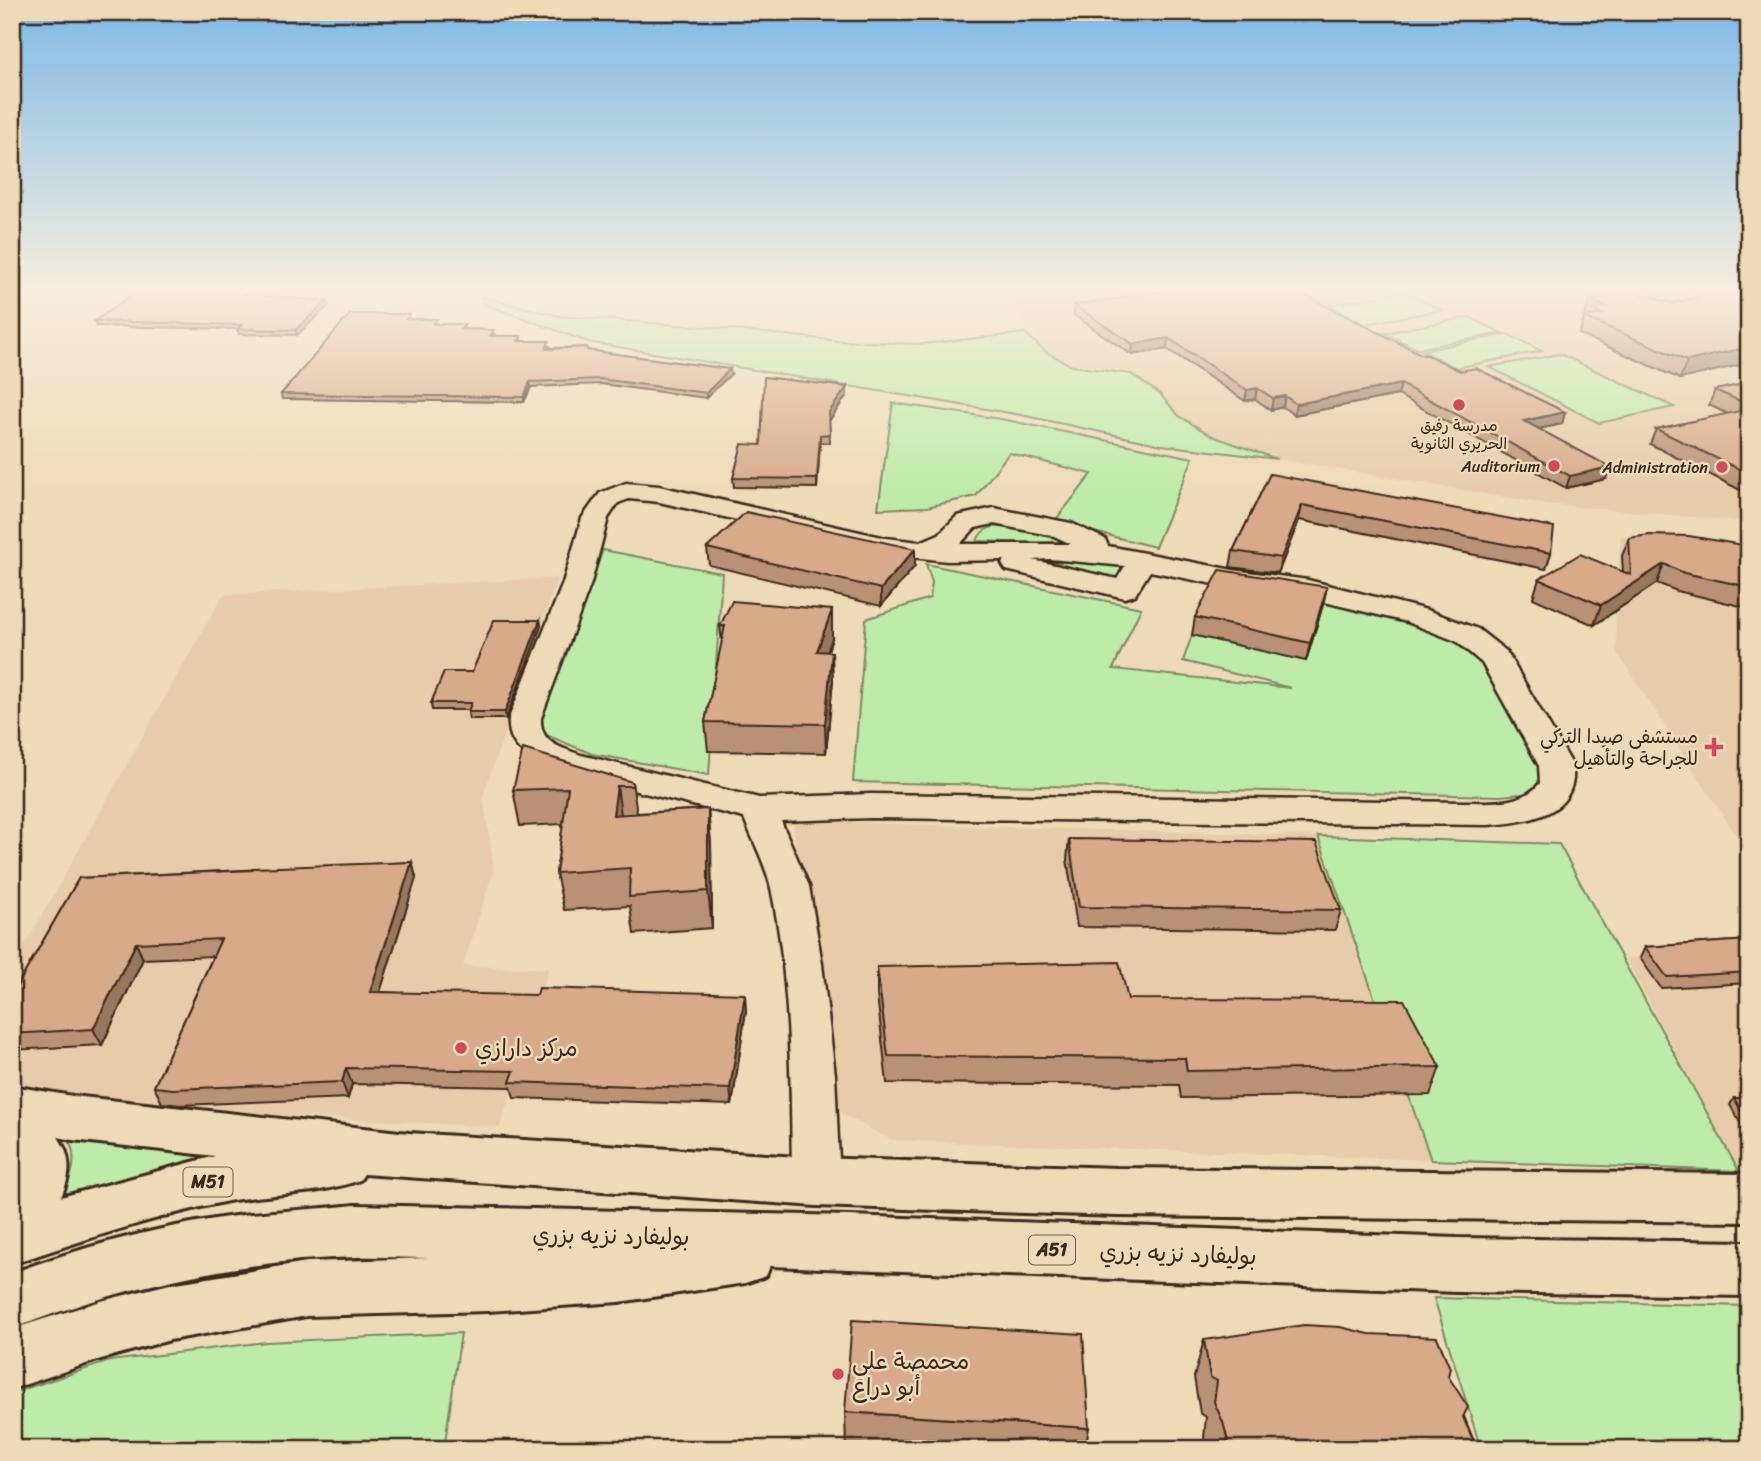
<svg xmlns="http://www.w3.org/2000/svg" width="1761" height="1461" viewBox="0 0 1761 1461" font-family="Sriracha,'Playpen Sans Arabic',sans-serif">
	<rect width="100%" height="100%" fill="#eddab7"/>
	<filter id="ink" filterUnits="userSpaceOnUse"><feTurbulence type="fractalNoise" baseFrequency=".0143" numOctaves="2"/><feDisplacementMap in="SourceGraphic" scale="14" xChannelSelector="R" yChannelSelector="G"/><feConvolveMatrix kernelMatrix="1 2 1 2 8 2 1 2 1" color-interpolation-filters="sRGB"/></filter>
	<g filter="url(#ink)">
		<!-- built -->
		<path fill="#e6cca9" d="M1004,288H1526L1749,294V522L1547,504L1277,459L1212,436L1179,416L1160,394L1131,374L1072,366L1046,352L1033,326L1023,320Z
			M1621,536L1749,548V847L1740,841L1617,652L1615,608Z
			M557,578L483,796L494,869L463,966L548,969L500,1127L122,1106L12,1082V968L223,595Z
			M793,821L1318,836L1431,1160L892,1140L842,1114L828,1074Z
			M1749,949V1171H1739L1626,958Z"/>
		<!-- green -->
		<path fill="#bfeba8" stroke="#7d8a63" stroke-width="2" d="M1404,292L1442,310L1365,324L1329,305Z
			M482,297L559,316L719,328L840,341L922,344L1025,333L1046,352L1072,366L1131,374L1160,394L1179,416L1212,436L1277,459L1162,445L1021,415L588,342L484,304Z
			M1469,317L1502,333L1417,349L1385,333Z
			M1507,334L1542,351L1456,368L1422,351Z
			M1560,354L1674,407L1599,423L1489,367Z
			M893,403L1001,419L1193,458L1155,547L1054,522L1092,474L1009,453L976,496L927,507L878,509Z
			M1011,525L1069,541L1037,543L977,541C982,526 997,526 1011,525Z
			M603,550L722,573L709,775L592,754L544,734L540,720Z
			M1120,561L1129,565L1118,580L1022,562Z
			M926,564L1141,608L1113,669L1291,688L1183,661L1192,635L1306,661L1324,602L1433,627L1483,656L1544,766L1540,781L1532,793L1500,796L853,782L866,619L930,598L932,582Z
			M1318,836L1559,844L1739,1171L1431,1160Z
			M69,1141L212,1155L205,1166L55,1204C69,1188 80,1161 69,1141Z
			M1434,1298L1749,1306V1449H1481Z
			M461,1333L444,1449H12V1393L110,1361L266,1342Z"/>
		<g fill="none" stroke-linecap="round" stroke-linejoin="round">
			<defs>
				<path id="street" d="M1603,288H1687L1677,294H1612L1605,292Z
					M626,483L659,486L886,538L920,542L939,534L957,516L994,508L1071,523L1105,539L1108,546L1233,570L1308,580L1427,610L1478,629L1506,651L1573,766C1578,816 1527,822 1488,825L871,818L781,821L809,886L822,964L835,1075L840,1182L833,1197L816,1203L799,1197L792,1182C791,1085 791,984 771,888C766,865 753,841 744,818L557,771C532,760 506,749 509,718L563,583L582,518L600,493ZM629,499L659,502L886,554L947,561L1005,560L1002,564L1006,570L1125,598L1135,595L1150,571L1233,588L1308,598L1407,622L1456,641L1482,663L1539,766L1540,783C1523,805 1489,802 1464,802L871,794L759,798L581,755C560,747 540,744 541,718L591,583L608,518L618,503ZM994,524L1054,536L1071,544H960L975,528ZM1050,559L1125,566L1117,579L1033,560Z"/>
				<path id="highway" d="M12,1086L73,1096L409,1133L816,1158L1117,1168L1749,1174V1222L1117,1216L816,1206L364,1174L360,1180C319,1195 272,1193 228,1201C155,1216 83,1240 12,1264V1176L15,1163L12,1161ZM58,1137L73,1140L215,1156L61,1197C71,1175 72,1157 58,1137Z
					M355,1205L850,1216L1457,1238L1749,1242V1296L1457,1292L770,1266L766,1276L745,1283L619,1302L488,1311L307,1316L170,1340L101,1359L12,1389V1329L101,1301L170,1284L307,1262L430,1258C406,1258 380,1256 356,1257C238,1260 121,1287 12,1329V1273C79,1248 149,1229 221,1218C265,1211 310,1210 355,1205Z"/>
			</defs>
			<!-- street casing -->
			<use href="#street" stroke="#3b2a1e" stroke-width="5"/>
			<!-- highway casing -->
			<use href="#highway" stroke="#3b2a1e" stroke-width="6"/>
			<!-- street -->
			<use href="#street" fill="#eddab7" fill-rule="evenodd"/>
			<!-- highway -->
			<use href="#highway" fill="#eddab7" fill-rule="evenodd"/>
		</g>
		<!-- wall -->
		<path fill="#b99276" stroke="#3b2a1e" stroke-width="2" d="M254,293L251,295L328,306L297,335L239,334L237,329L96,326L95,321Z
			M1747,293L1680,379L1579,334L1590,300L1672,303Z
			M1208,295L1423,355L1565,412L1562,424L1538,429L1606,479L1566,488L1398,395L1294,415L1283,407L1271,410L1255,399L1245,401L1167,349L1132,355L1074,315V305Z
			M411,319L495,334L494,336H521V341L550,346L549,348L587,347L588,351L731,374L706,398L601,384L531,387L524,402L282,399L281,394Z
			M1749,383V491L1744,492L1650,444L1656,429L1728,414L1709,405L1715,390Z
			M847,395L829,421L830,443H820L817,488L734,487L733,478L761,445Z
			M1270,474L1551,553L1546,569L1299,520L1278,573L1230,567L1233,551Z
			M1629,538L1749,546V608L1677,591L1657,583L1594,625L1533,598L1539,579L1623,572L1622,556Z
			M707,548L915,566L881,606L709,565Z
			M1327,587L1323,604L1306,661L1192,635L1195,617Z
			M540,620L541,626L506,719H469L468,712L469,710H432L431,703Z
			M720,626L832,638L828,651L833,680L826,753L708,751L705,722L722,643Z
			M632,782L637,813L708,809L711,845L712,928L634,934L630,906L564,910L556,873L563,824L520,826L513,790Z
			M1069,839L1341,910L1335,930L1077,927L1067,859Z
			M412,862L416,878L380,992L746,1010L732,1105L514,1098L511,1087L352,1084L348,1098L180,1105L162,1103L154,1087L213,956L143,959L102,1045L12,1050V995L79,878Z
			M1749,940V983L1661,988L1640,958L1645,947Z
			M877,967L1128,999L1440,1067L1430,1095L1181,1098L1179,1085L887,1083L877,995Z
			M1734,1098L1749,1099V1138L1730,1105Z
			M1204,1340L1448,1376L1477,1449H1209L1204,1438L1206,1417L1200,1413L1194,1377Z
			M845,1412L1089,1428L1085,1449H856L846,1448Z"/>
		<!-- shaded-wall -->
		<path fill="#967760" stroke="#3b2a1e" stroke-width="2" d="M253,288L254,293L246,299L245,294Z
			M327,301L328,306L297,335L295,330Z
			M1168,338L1167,349L1132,355L1133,344Z
			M1749,347V363L1680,379L1687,361Z
			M730,369L731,374L706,398V393Z
			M530,382L531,387L524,402V397Z
			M1401,384L1398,395L1294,415L1296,404Z
			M847,387V395L829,421V412Z
			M1257,388L1255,399L1245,401L1247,390Z
			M1285,396L1283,407L1271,410L1273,398Z
			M1565,412L1562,424L1521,433L1524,421Z
			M820,435V443L817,488V479Z
			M1610,467L1606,479L1566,488L1570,476Z
			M1749,480V491L1744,492Z
			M1302,505L1299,520L1278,573L1281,558Z
			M915,549V566L881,606V589Z
			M1664,564L1657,583L1594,625L1601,605Z
			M1327,587L1323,604L1306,661L1310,643Z
			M832,610V638L818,680L817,651Z
			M540,620L541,626L506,719L505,712Z
			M832,652L833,680L826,753L825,724Z
			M617,786L622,822L613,815Z
			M708,809L711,845L712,928L708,891Z
			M412,862L416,878L375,1008L370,992Z
			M136,943L143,959L102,1045L93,1029Z
			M745,994L746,1010L732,1105L730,1089Z
			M346,1068L352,1084L348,1098L342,1082Z"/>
		<!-- building -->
		<path fill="#d7aa89" stroke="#3b2a1e" stroke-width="2" d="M141,288H253L245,294L327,301L295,330L237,329L242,325L95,321Z
			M1185,288H1195L1208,295L1260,288H1291L1423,355H1428L1460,371L1476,368L1565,412L1524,421L1610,467L1570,476L1401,384L1296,404L1285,396L1273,398L1257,388L1247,390L1168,338L1133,344L1074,305Z
			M1737,289L1749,292V321L1744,323L1749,325V347L1687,361L1584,317L1602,314L1592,310L1606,307L1590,300L1635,292L1672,303Z
			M350,314H410L406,319H437L433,324H465L461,329L494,330L490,336H521L518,341H549L546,349L587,347V350L730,369L706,393L600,379L530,382L524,397L281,394Z
			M764,377L847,387L829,412L830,434L820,435L817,479L733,478L742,444L761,445Z
			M1749,383V405L1715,390Z
			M1749,409V474L1656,429Z
			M1270,474L1554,527L1551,553L1302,505L1281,558L1233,551Z
			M746,512L915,549L881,589L707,548Z
			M1649,535L1689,536L1749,546V587L1684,573L1664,564L1601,605L1539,579L1580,554L1631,575L1629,538Z
			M1220,570L1327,587L1310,643L1195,617Z
			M732,601L832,610L817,651L832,652L825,724L705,722L725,626H720Z
			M494,620H540L505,712H468L471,703H431L444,672H472Z
			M523,749L632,782V786H617L613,815L708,809V891L629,897L630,868L556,873L568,788L513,790Z
			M1069,839L1316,842L1341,910L1079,907Z
			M412,862L370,992L537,995L539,988L745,994L730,1089L510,1082L514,1071L346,1068L342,1082L173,1089L154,1087L221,939L136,943L93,1029L12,1034V995L79,878L252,870L253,868Z
			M1749,940V972L1667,977L1645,947Z
			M1119,962L1128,999L1404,1000L1440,1067L1187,1071L1185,1058L888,1056L877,967Z
			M1734,1098L1749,1099V1124Z
			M852,1320L1083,1334L1089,1428L845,1412Z
			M1304,1325L1340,1327L1369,1334L1437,1337L1450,1368L1448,1376L1468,1407L1463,1417L1477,1449H1230L1223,1422L1214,1402L1217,1381L1210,1377L1204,1340Z"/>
	</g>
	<!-- sky -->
	<linearGradient id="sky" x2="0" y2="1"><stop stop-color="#7fb9e6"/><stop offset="0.59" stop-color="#f7eedf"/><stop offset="1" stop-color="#f7eedf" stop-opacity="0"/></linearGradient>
	<rect width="1761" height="492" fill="url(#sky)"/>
	<!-- markers -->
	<g fill="#d1495b" stroke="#eddab7" stroke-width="2.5">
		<circle cx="1459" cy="405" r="7"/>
		<circle cx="1554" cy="466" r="7"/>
		<circle cx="1722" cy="467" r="7"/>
		<path d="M1710.5 736.5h7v7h7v7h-7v7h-7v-7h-7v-7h7z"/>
		<circle cx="461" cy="1048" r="7"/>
		<circle cx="838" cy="1374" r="7"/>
	</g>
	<g text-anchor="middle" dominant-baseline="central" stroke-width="5" stroke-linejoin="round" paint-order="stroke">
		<!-- far-poi labels -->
		<g font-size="16" fill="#3b2a1e" stroke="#eddab7" text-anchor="end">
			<text x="1459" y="425" text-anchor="middle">مدرسة رفيق<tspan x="1459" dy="18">الحريري الثانوية</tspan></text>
			<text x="1540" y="466">Auditorium</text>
			<text x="1708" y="467">Administration</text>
		</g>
		<!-- shield labels -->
		<g fill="#eddab7" stroke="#705f4c" stroke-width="2">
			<rect x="183.5" y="1167.5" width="49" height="29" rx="5"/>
			<rect x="1029" y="1235.5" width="46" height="29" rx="5"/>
		</g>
		<g font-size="18" font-weight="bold" fill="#3b2a1e">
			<text x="208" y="1182">M51</text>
			<text x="1052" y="1250">A51</text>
		</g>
		<!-- poi labels -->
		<g font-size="19" fill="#3b2a1e" stroke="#eddab7" text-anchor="end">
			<text x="1698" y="736">مستشفى صيدا التركي<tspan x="1698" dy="22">للجراحة والتأهيل</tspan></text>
		</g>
		<!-- near-poi labels -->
		<g font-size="23" fill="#3b2a1e" stroke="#eddab7" text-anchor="start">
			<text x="475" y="1048">مركز دارازي</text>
			<text x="852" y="1361">محمصة علي<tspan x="852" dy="26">أبو دراع</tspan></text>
		</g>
		<!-- near-street labels -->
		<g font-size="23" fill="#3b2a1e" stroke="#eddab7">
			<text transform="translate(611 1236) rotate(1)">بوليفارد نزيه بزري</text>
			<text transform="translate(1178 1254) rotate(2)">بوليفارد نزيه بزري</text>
		</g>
	</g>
	<!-- margin -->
	<rect width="1761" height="1461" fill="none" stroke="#eddab7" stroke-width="42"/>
	<rect x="21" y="21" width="1719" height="1419" fill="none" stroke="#3b2a1e" stroke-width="2.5" filter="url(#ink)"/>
</svg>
